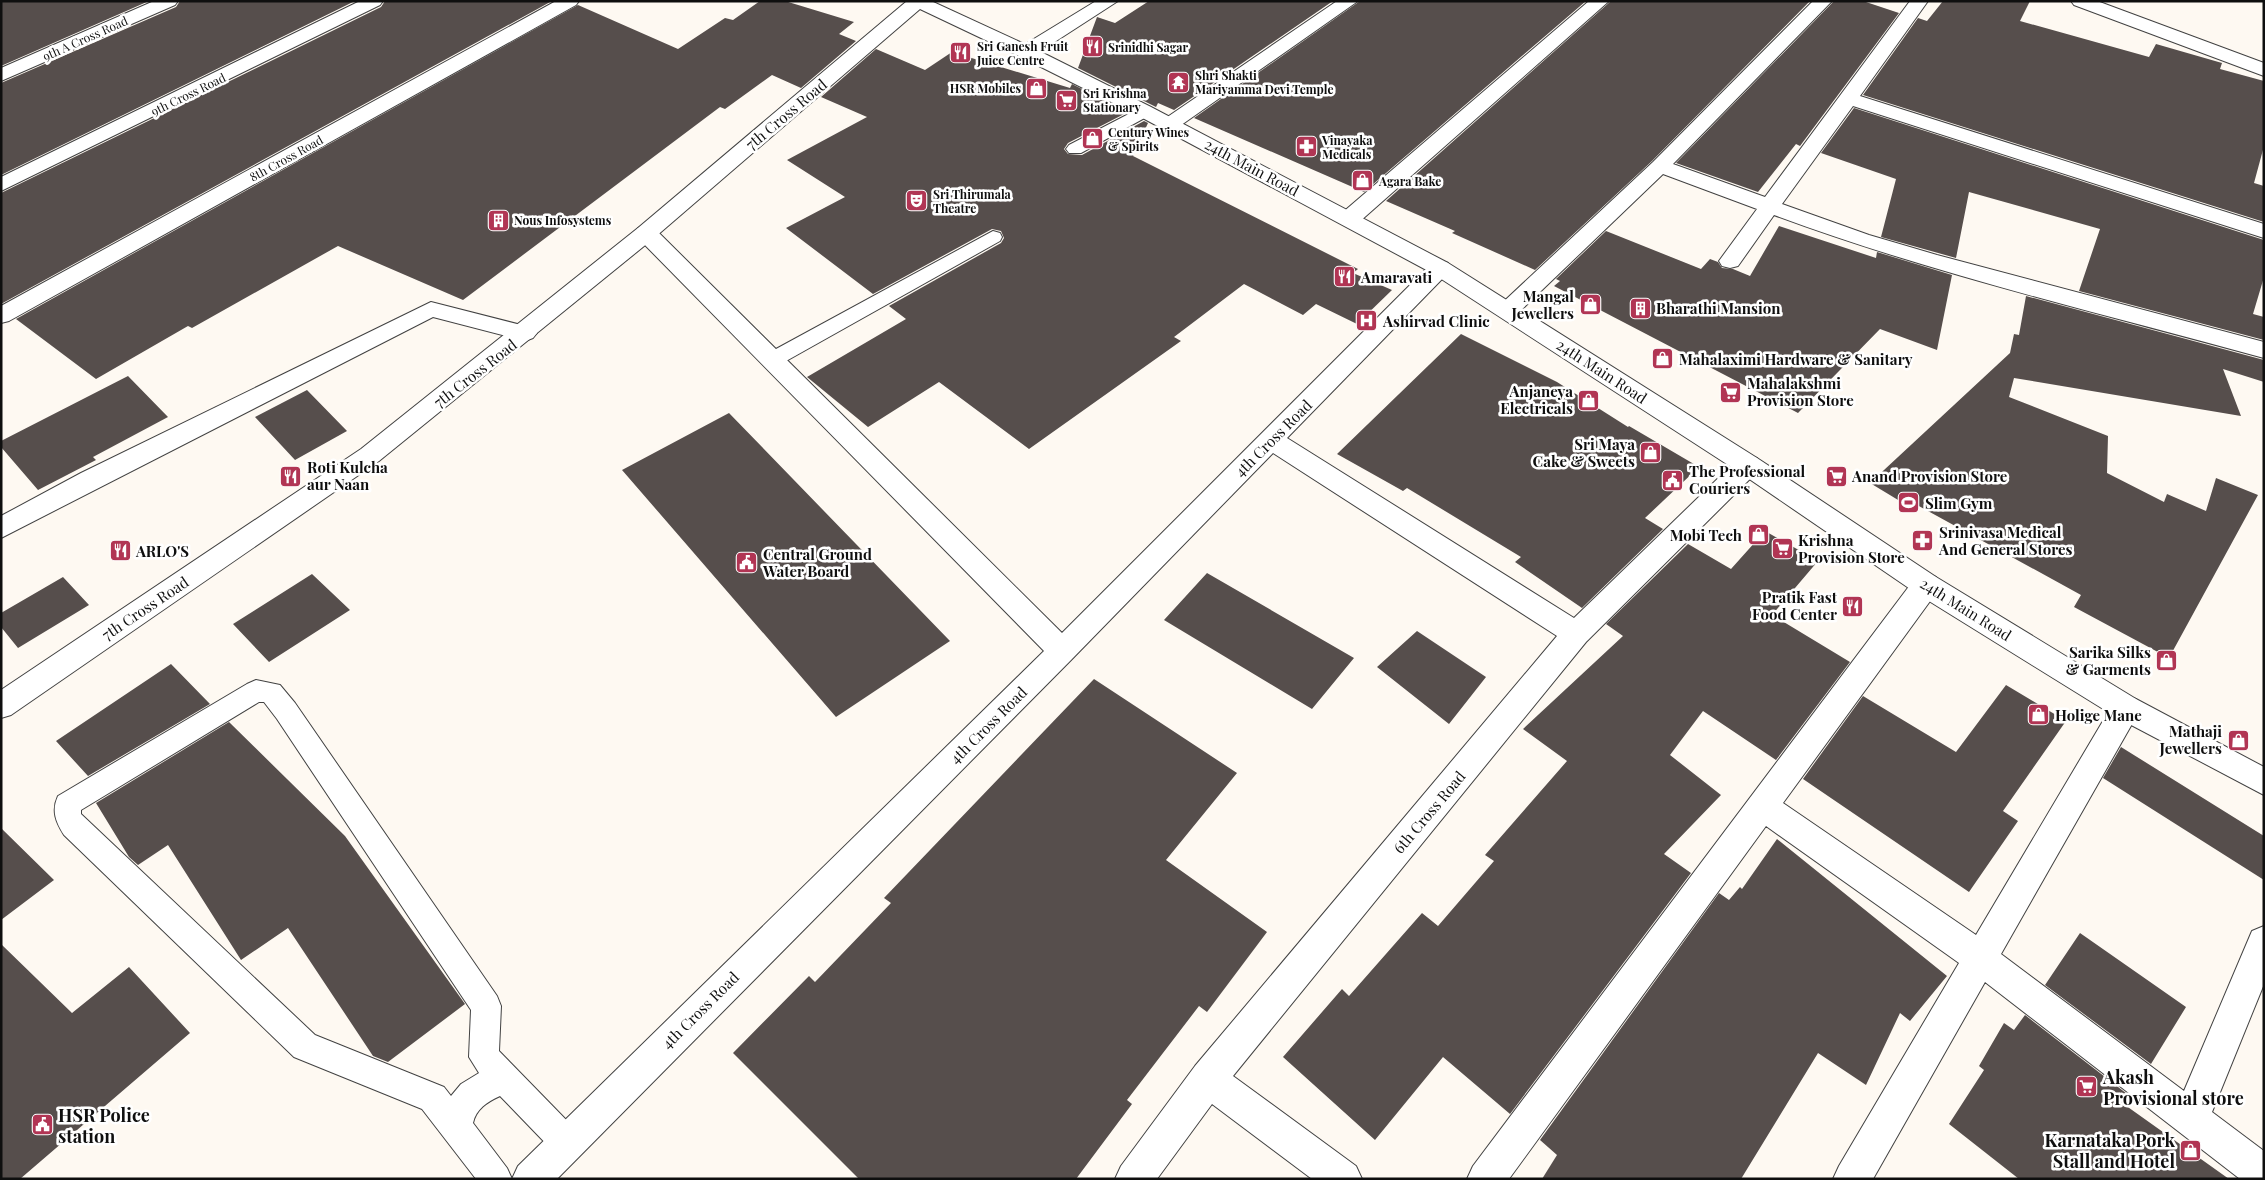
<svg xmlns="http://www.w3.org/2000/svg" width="2265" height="1180" viewBox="0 0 2265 1180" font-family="'Playfair Display',serif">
	<rect width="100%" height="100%" fill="#fef9f2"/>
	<!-- building -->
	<path fill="#564e4c" d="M1,1H149L1,66Z
		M180,1H355L1,175V83L176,7Z
		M385,1H552L1,304V193L381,7Z
		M760,1H785L854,22L839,34L856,41L801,88L772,75L725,109L720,107L463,300L338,246L192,328L188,326L96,379L16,319L578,5L678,49L725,18L733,20Z
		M1149,1H1333L1174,110L1158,103L1156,107L1078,68L1097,17L1115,23Z
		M1360,1H1586L1364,192L1194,118Z
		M1611,1H1810L1652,161L1535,270L1452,233L1455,231L1386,201Z
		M1834,1H1863L1899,13L1800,146L1796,144L1758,192L1676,163Z
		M1943,1H2030L2020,21L2149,57L2156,44L2222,63L2220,69L2264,81V146L2254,183L2264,186V222L1863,95L1918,18L1927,21Z
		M876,49L925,70L952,52L1070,88L1072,84L1128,112L1068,143L1064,149L1068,154L1082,155L1144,121L1148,123L1133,156L1358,269L1353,273L1392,290L1357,324L1316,304L1303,315L1244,284L1174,337L1181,341L1029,449L939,382L868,427L807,377L906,319L889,306L1001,243L1004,238L1001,231L992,229L873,294L786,228L845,197L787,160L867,117L821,97Z
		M1854,108L2264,240V277L2253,314L2264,317V340L2079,291L2100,229L1969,192L1956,258L1881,237L1896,179L1821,153Z
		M1779,226L1876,258L1877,252L1952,275L1937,350L1880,329L1798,413L1554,286L1560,281L1556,279L1606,231L1701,269L1710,259L1718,262L1722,268L1733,269L1750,276Z
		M2026,296L2264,360V382L2223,369L2241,416L2014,378L2009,397L2108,436L2107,473L2164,502L2167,494L2206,511L2216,478L2258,495L2169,658L2074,607L2081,595L1917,505L1913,509L1870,483L2010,353L2014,334L2019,335Z
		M1461,334L1557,382L1628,427L1629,426L1699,467L1645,518L1663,529L1582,608L1515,562L1521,557L1407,488L1403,491L1337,454Z
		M128,376L168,417L93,457L96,460L38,490L1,447V441Z
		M307,390L347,431L295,460L255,417Z
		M729,413L950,641L836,717L622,470Z
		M1765,531L1818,561L1772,615L1850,662L1776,760L1703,711L1670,755L1721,795L1664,854L1691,873L1510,1114L1443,1057L1375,1140L1283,1057L1342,989L1349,996L1422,913L1438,926L1494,861L1485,855L1567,761L1523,729L1623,636L1606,624L1688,544L1731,569Z
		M1207,573L1354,658L1312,709L1164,620Z
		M312,574L350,610L269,662L233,624Z
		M63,577L89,605L18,648L1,627V613Z
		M1417,631L1486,677L1449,724L1377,667Z
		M171,664L210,704L88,776L56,741Z
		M1094,679L1237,773L1166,860L1267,932L1207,1012L1199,1006L1127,1100L1132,1104L1076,1179H859L733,1053L809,976L815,982L891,903L884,898Z
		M2006,685L2066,721L2003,811L2018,821L1969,892L1803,779L1863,696L1956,752Z
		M229,722L345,836L465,1004L388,1062L373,1056L288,928L241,960L168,845L138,865L129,857L96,803Z
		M2121,747L2264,836V880L2103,778Z
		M1,828L54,880L1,920Z
		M1777,839L1947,976L1910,1021L1900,1013L1866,1085L1818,1053L1741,1179H1542L1557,1155L1540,1140L1719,893L1729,900L1740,887L1742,889Z
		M2080,933L2186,1007L2151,1064L2045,985Z
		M1,944L72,1013L129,967L190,1033L20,1179H1Z
		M2025,1015L2131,1097L2125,1105L2229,1179H2019L1949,1124L1984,1070L1979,1066L2004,1023L2014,1030Z"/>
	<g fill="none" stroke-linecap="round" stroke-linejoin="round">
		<defs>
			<path id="service" d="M1144,106L1150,107L1152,111L1150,115L1081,153H1069L1066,149L1069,145Z
				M993,231L1000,233L1002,237L1000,241L779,365L772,367L765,365L762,360L765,355Z
				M256,680L280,685L295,703L497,996L501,1006L499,1051L578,1132L583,1143L578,1154L567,1159L556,1154L500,1096C487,1102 476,1109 473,1123L507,1168L512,1179H476L422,1109L294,1057L64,835C56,822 51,811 58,796L247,684ZM259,702H264L277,719L471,1010L469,1057L479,1073L461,1084L451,1096L444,1087L315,1035L81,814V810Z"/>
			<path id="minor" d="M154,1H178L175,5L1,81V68Z
				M360,1H383L380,5L1,191V177Z
				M556,1H579L576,5L9,321L1,323V306Z
				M1096,1H1118L1033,56H1019L1017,52L1019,48Z
				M1337,1H1358L1177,128H1163L1160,124L1163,120Z
				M1589,1H1609L1358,223L1350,225L1342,223L1339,218L1342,213Z
				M1813,1H1832L1673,164L1765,197L1910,1H1928L1860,96L2264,224V238L1853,106L1782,204L1869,235L1937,255L2264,342V358C2100,313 1933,274 1774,215L1738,266L1730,268L1722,266L1719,261L1757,209L1663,174L1516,315L1508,317L1500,315L1497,310L1500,305L1653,162Z
				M2071,1H2097L2264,63V76L2074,5Z
				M646,226L654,228L1062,633L1432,263L1440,261L1448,263L1451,268L1448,273L1287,438L1574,618L1739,458L1748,456L1757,458L1761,465L1757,472L1586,642L1233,1076L1356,1166L1362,1179H1312L1212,1104L1157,1179H1115L1121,1166L1195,1066L1557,636L1273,453L1072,659L557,1179H512L518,1166L1044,651L638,238L635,233L638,228Z
				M431,302L533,328L537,333L533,338L525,341L433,317L1,538V516L81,473Z
				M1926,574L1936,577L1940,585L1936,593L1783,803L1976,935L2116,699L2126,696L2136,699L2141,708L2136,717L2001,954L2184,1091L2252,931L2264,926V984L2212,1112L2264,1151V1179H2240L1985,982L1873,1179H1833L1839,1166L1959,963L1766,826L1509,1179H1467L1473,1166L1916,577Z"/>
			<path id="tertiary" d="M907,1H931L1033,48L1151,107L1448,263L1757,458L1936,577L2136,699L2264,767V795L2116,717L1916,593L1739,472L1432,273L1137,115L1019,56L920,9L654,238L379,461L11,715L1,718V690L361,449L638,228Z"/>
		</defs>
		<!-- service casing -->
		<use href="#service" stroke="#424242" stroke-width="2"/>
		<!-- minor casing -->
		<use href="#minor" stroke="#424242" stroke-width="2"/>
		<!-- tertiary casing -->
		<use href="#tertiary" stroke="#424242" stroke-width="2"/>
		<!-- service -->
		<use href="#service" fill="#fff" fill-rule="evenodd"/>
		<!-- minor -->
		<use href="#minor" fill="#fff" fill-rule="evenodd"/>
		<!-- tertiary -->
		<use href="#tertiary" fill="#fff" fill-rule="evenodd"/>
	</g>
	<!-- icons -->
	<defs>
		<symbol id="restaurant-square" viewBox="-11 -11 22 22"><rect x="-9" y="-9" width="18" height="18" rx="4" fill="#b13554" stroke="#fff"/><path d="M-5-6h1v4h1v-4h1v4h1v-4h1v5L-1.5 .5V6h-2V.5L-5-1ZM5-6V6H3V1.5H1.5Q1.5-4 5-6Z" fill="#fff"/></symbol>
		<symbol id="temple-square" viewBox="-11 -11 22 22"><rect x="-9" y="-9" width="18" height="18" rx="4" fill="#b13554" stroke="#fff"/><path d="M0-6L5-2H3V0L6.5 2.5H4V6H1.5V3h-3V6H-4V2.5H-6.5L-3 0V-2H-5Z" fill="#fff"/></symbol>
		<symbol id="shop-square" viewBox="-11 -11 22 22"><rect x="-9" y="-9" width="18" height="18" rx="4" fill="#b13554" stroke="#fff"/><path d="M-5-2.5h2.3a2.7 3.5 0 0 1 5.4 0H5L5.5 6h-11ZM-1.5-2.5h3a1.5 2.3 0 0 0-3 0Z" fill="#fff"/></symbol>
		<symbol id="supermarket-square" viewBox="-11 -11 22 22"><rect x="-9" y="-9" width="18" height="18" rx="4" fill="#b13554" stroke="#fff"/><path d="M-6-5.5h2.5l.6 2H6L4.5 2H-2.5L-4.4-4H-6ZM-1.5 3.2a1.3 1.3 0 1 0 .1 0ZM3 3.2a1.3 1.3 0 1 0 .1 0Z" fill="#fff"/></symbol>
		<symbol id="pharmacy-square" viewBox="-11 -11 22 22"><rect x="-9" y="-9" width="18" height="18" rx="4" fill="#b13554" stroke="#fff"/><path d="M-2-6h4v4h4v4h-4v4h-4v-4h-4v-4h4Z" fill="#fff"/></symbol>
		<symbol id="theatre-square" viewBox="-11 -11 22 22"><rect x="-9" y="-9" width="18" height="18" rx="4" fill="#b13554" stroke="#fff"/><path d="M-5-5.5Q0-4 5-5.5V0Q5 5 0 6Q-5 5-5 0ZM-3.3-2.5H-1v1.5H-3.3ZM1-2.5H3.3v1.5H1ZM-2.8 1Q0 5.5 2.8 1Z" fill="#fff"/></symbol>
		<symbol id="building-square" viewBox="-11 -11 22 22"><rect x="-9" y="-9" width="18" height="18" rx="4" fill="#b13554" stroke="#fff"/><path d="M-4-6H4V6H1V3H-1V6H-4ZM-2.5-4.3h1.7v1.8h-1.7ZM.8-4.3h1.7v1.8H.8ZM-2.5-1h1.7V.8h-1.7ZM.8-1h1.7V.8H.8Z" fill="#fff"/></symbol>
		<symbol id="hospital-square" viewBox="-11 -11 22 22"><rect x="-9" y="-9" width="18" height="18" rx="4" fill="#b13554" stroke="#fff"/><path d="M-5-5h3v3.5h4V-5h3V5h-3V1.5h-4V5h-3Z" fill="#fff"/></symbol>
		<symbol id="civic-square" viewBox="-11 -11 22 22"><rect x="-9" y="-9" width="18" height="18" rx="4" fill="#b13554" stroke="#fff"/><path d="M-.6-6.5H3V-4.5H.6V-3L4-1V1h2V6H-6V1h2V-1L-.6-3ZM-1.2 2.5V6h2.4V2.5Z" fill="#fff"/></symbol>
		<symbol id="stadium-square" viewBox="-11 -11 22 22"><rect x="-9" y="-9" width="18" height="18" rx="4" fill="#b13554" stroke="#fff"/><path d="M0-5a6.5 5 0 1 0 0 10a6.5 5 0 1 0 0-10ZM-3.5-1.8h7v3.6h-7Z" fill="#fff"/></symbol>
	</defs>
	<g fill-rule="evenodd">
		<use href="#restaurant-square" x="1080" y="34" width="25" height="25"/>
		<use href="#restaurant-square" x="948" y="40" width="25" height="25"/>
		<use href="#temple-square" x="1166" y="70" width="25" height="25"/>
		<use href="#shop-square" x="1024" y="76" width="25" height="25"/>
		<use href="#supermarket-square" x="1054" y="88" width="25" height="25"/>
		<use href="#shop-square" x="1080" y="126" width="25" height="25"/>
		<use href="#pharmacy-square" x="1294" y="134" width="25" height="25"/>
		<use href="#shop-square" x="1350" y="168" width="25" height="25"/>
		<use href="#theatre-square" x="904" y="188" width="25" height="25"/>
		<use href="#building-square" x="486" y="208" width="25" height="25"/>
		<use href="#restaurant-square" x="1332" y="264" width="25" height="25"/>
		<use href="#shop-square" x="1578" y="292" width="25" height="25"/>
		<use href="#building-square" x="1628" y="296" width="25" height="25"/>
		<use href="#hospital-square" x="1354" y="308" width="25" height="25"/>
		<use href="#shop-square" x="1650" y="346" width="25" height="25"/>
		<use href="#supermarket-square" x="1718" y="380" width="25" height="25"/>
		<use href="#shop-square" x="1576" y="388" width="25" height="25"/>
		<use href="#shop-square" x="1638" y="440" width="25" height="25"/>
		<use href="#restaurant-square" x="278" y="464" width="25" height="25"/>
		<use href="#supermarket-square" x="1824" y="464" width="25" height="25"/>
		<use href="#civic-square" x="1660" y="468" width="25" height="25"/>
		<use href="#stadium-square" x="1896" y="490" width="25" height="25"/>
		<use href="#shop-square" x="1746" y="522" width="25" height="25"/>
		<use href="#pharmacy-square" x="1910" y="528" width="25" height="25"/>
		<use href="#supermarket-square" x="1770" y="536" width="25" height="25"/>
		<use href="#restaurant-square" x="108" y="538" width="25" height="25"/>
		<use href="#civic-square" x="734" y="550" width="25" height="25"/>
		<use href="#restaurant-square" x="1840" y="594" width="25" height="25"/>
		<use href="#shop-square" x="2154" y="648" width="25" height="25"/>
		<use href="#shop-square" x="2026" y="702" width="25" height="25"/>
		<use href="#shop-square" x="2226" y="728" width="25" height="25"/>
		<use href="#supermarket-square" x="2074" y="1074" width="25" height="25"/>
		<use href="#civic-square" x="30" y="1112" width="25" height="25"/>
		<use href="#shop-square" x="2178" y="1138" width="25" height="25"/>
	</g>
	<g text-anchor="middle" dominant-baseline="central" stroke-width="5" stroke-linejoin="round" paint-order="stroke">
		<!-- far-street labels -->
		<g font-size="12" fill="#0f0f0f" stroke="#fff">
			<text transform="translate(85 38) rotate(-24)">9th A Cross Road</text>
			<text transform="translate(188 94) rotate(-26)">9th Cross Road</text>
			<text transform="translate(286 158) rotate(-29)">8th Cross Road</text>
		</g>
		<!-- far-poi labels -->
		<g font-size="12" font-weight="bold" fill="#0f0f0f" stroke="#fff" text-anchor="start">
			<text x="977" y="46">Sri Ganesh Fruit<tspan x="977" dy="14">Juice Centre</tspan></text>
			<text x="1108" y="47">Srinidhi Sagar</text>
			<text x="1195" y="75">Shri Shakti<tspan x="1195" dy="14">Mariyamma Devi Temple</tspan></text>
			<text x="1021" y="88" text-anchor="end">HSR Mobiles</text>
			<text x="1083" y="93">Sri Krishna<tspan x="1083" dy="14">Stationary</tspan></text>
			<text x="1108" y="132">Century Wines<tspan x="1108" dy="14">&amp; Spirits</tspan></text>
			<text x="1322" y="140">Vinayaka<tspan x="1322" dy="14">Medicals</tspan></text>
			<text x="1379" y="181">Agara Bake</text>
			<text x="933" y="194">Sri Thirumala<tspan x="933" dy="14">Theatre</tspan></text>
			<text x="514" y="220">Nous Infosystems</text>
		</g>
		<!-- street labels -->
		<g font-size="15" fill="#0f0f0f" stroke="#fff">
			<text transform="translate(786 114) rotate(-40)">7th Cross Road</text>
			<text transform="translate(1252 167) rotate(28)">24th Main Road</text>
			<text transform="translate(1602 371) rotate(33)">24th Main Road</text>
			<text transform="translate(475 373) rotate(-38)">7th Cross Road</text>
			<text transform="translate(1273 438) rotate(-45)">4th Cross Road</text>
			<text transform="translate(145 608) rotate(-34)">7th Cross Road</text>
			<text transform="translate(1966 609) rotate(32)">24th Main Road</text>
			<text transform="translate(988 725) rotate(-45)">4th Cross Road</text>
			<text transform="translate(1429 812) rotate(-50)">6th Cross Road</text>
			<text transform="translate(700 1010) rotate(-45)">4th Cross Road</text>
		</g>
		<!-- poi labels -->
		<g font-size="15" font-weight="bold" fill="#0f0f0f" stroke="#fff" text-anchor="start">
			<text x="1361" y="277">Amaravati</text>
			<text x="1574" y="296" text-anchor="end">Mangal<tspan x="1574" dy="17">Jewellers</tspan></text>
			<text x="1656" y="308">Bharathi Mansion</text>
			<text x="1383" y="321">Ashirvad Clinic</text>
			<text x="1679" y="359">Mahalaximi Hardware &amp; Sanitary</text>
			<text x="1747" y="383">Mahalakshmi<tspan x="1747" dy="17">Provision Store</tspan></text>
			<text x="1573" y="391" text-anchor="end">Anjaneya<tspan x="1573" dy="17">Electricals</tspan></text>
			<text x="1635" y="444" text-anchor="end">Sri Maya<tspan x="1635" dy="17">Cake &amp; Sweets</tspan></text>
			<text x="307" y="467">Roti Kulcha<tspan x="307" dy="17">aur Naan</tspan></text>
			<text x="1689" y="471">The Professional<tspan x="1689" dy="17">Couriers</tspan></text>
			<text x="1852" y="476">Anand Provision Store</text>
			<text x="1925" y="503">Slim Gym</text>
			<text x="1939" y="532">Srinivasa Medical<tspan x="1939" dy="17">And General Stores</tspan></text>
			<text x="1742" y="535" text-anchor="end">Mobi Tech</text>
			<text x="1798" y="540">Krishna<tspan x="1798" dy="17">Provision Store</tspan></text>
			<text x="136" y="551">ARLO'S</text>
			<text x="763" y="554">Central Ground<tspan x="763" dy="17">Water Board</tspan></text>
			<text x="1837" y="597" text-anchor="end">Pratik Fast<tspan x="1837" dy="17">Food Center</tspan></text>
			<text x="2151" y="652" text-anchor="end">Sarika Silks<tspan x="2151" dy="17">&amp; Garments</tspan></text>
			<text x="2055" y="715">Holige Mane</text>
			<text x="2222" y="731" text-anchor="end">Mathaji<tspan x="2222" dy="17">Jewellers</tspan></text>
		</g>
		<!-- near-poi labels -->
		<g font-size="18" font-weight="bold" fill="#0f0f0f" stroke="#fff" text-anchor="start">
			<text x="2103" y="1077">Akash<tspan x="2103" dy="21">Provisional store</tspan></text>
			<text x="58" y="1115">HSR Police<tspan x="58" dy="21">station</tspan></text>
			<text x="2175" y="1140" text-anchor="end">Karnataka Pork<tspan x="2175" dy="21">Stall and Hotel</tspan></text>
		</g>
	</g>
	<!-- border -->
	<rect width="2265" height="1180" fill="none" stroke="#0f0f0f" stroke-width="5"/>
</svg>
